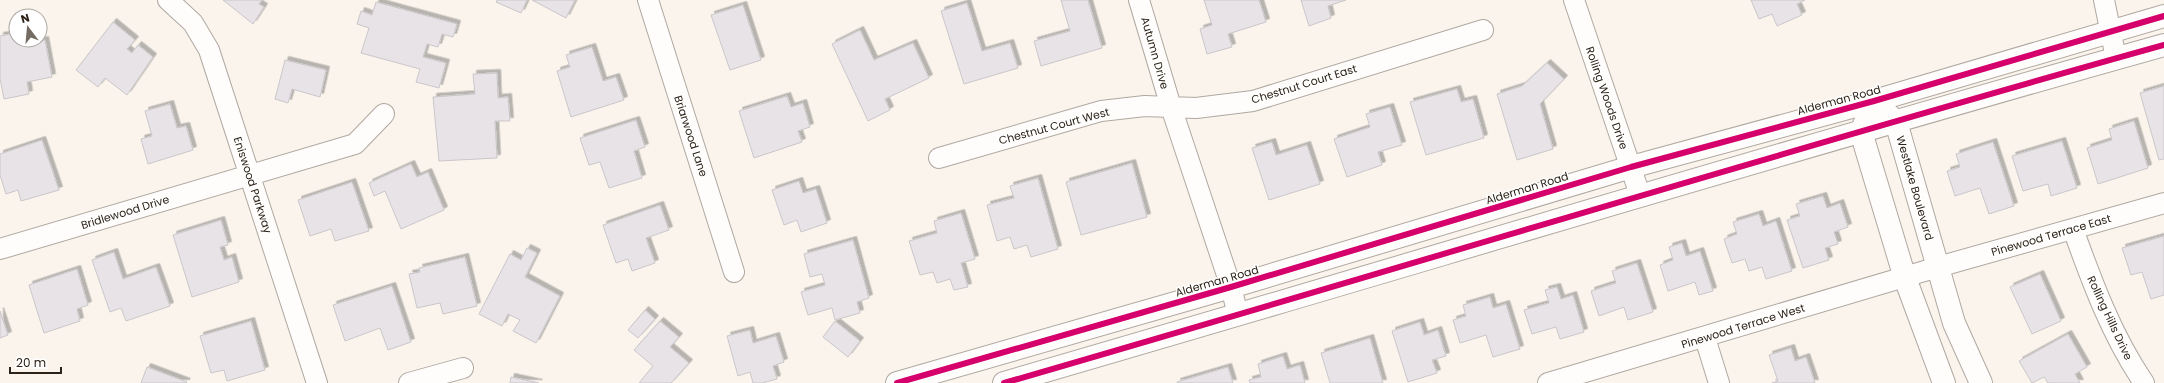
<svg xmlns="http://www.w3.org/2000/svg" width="2164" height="383" viewBox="0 0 2164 383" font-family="Poppins,sans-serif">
	<defs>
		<filter id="shadow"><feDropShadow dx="3.5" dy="-3.5" stdDeviation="0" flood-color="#0004"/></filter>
	</defs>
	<rect width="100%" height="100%" fill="#faf4ed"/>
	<!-- building -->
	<path fill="#e7e3e7" stroke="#cac6c9" filter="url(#shadow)" d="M223,0H262L259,4L264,7L253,24Z
		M497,0H527L521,13L496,2Z
		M532,0H575L566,18Z
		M1061,0H1088L1102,48L1041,66L1034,41L1070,31Z
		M1204,0H1259L1266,22L1228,34L1232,47L1207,54L1200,29L1212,25Z
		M1301,0H1346L1328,6L1331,18L1309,26Z
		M1751,0H1805L1797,4L1802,15L1777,26L1772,14L1759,19Z
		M376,2L457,24L453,37L442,34L438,47L427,44L423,57L446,63L439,88L416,82L420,69L361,53L369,28L357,24L361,11L372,15Z
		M967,3L982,51L1010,43L1018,68L964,84L941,11Z
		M743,5L761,60L730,70L711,15Z
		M113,22L135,40L127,49L132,53L138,45L153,57L127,95L105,78L98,87L76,70Z
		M860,30L874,60L913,43L929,78L885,99L890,110L868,121L832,44Z
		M16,33V40H19L20,45L45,40L52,77L27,82L29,94L4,99L0,78V36Z
		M592,47L603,81L616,77L624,100L571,117L557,71L570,67L566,55Z
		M285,60L326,70L320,97L292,89L288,103L275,99Z
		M1547,63L1564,79L1540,104L1553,149L1517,160L1497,94L1522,86Z
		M497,73L498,98L508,97L510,121H495L497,158L439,161L433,97L475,94L473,74Z
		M2164,86V159L2159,160L2140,93Z
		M1457,89L1461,102L1473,99L1484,138L1426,155L1410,102Z
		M787,96L791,107L803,103L810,127L798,131L802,142L754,158L739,111Z
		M170,104L177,128L186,126L193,150L148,164L141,139L152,136L145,111Z
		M1390,107L1402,145L1378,152L1382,165L1347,177L1334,139L1370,127L1366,114Z
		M636,120L645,147L634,151L642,178L609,188L600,162L589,165L580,138Z
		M2134,121L2148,168L2098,184L2087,148L2112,140L2109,129Z
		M42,140L59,190L21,201L18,190L6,194L0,175V154Z
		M2062,141L2077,188L2051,196L2048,184L2023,191L2012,156Z
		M1272,142L1276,155L1307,145L1320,184L1269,200L1252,148Z
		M1993,142L2014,206L1989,214L1980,188L1955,196L1947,171L1960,167L1956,154Z
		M1132,163L1147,217L1081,235L1066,182Z
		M411,164L417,177L428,172L444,210L401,229L385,191L374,196L369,183Z
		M1038,178L1058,249L1031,257L1027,245L1014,249L1010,237L997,241L987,205L1014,198L1010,186Z
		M799,181L803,193L816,189L827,223L801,232L797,220L784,225L772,190Z
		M352,182L369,231L335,241L331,229L310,236L298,200Z
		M1823,196L1827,208L1840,203L1848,227L1834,232L1838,244L1825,248L1829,260L1803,268L1787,220L1800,216L1796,204Z
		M660,205L669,230L646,238L655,263L632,271L628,259L616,263L603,225Z
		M961,213L975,259L961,263L968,287L954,290L950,279L937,283L933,272L920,275L909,241L937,233L934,221Z
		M1759,214L1763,226L1776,221L1792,271L1766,279L1762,267L1749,271L1745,259L1732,263L1724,239L1737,234L1733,222Z
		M221,220L228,245L220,247L224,260L232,257L239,282L192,297L173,235Z
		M2164,236V295L2151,299L2142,272L2131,275L2122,248Z
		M853,240L869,298L857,302L860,313L835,320L832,308L808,315L801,292L825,285L822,274L810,277L804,254Z
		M1682,243L1686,256L1700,251L1713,291L1699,295L1695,282L1668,291L1660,265L1673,260L1669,247Z
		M527,248L537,253L525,277L560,296L536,343L513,331L520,320L508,314L502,326L479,314L510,254L521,260Z
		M114,252L123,279L156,267L170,306L126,321L121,308L110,312L92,260Z
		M465,257L477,306L443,314L440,303L417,308L409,274L420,272L419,268Z
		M1637,263L1653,312L1628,320L1624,307L1599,316L1591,291L1616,283L1612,271Z
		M77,269L88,305L77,309L80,321L44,333L29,285Z
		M2040,274L2061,321L2032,334L2010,287Z
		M392,286L411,342L388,350L380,328L345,341L333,305Z
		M1557,287L1561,299L1573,295L1584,332L1560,339L1556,327L1532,334L1524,310L1549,303L1545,290Z
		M1490,297L1493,308L1506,304L1520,349L1493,357L1486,335L1460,343L1453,320L1466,316L1463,305Z
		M645,310L655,319L638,338L628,330Z
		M0,311L8,335L0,338Z
		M251,321L265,370L227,381L224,370L211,373L200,336Z
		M660,321L679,337L670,347L689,363L671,383H639L653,366L634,350Z
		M835,321L860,341L848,357L823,337Z
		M1420,322L1424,335L1438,330L1446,356L1432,360L1437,373L1408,382L1392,331Z
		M750,330L753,343L776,336L784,362L773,366L777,379L762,383H753L750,372L738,376L727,336Z
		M2068,334L2087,367L2075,374L2080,383H2048L2044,377L2032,383L2019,361Z
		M1370,338L1383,383H1330L1321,353Z
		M1791,348L1795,361L1806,357L1815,383H1772L1778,381L1769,355Z
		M1283,356L1287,369L1300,365L1305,383H1250L1249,380L1261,377L1258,364Z
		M147,367L187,382L186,383H141Z
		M1228,367L1233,383H1177V382Z
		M511,377L539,383H510Z"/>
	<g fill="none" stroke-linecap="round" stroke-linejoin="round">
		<defs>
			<path id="minor" d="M168,0L193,23L209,50L317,383
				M648,0L734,272
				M1139,0L1171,107L1231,287L1238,315
				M1574,0L1640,195
				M2104,0L2116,58
				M939,158L1101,111L1145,106L1196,108L1253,101L1483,30
				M2073,229C2092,282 2112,336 2144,383
				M0,249L355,144L384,114
				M1705,338L1719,383
				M409,383L463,368
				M1548,383L1938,267L2164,203"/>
			<path id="tertiary" d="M1944,383L1905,278L1861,132L1874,101L1896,122L1954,323L1981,383"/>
			<path id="secondary" d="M897,383L1231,287L1631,167L1874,101L2164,16
				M1004,383C1391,271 1776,153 2164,45"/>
		</defs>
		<!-- minor casing -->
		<use href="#minor" stroke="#b0a8a0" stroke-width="22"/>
		<!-- tertiary casing -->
		<use href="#tertiary" stroke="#b0a8a0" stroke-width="24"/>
		<!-- secondary casing -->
		<use href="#secondary" stroke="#b0a8a0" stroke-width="24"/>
		<!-- minor -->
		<use href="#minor" stroke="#fefdfc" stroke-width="20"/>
		<!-- tertiary -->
		<use href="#tertiary" stroke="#fefdfc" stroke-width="22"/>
		<!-- secondary -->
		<use href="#secondary" stroke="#fefdfc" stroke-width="22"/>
		<defs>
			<path id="cycleway" d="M897,383L1231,287L1631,167L1874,101L2164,16
				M1004,383C1391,271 1776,153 2164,45"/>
		</defs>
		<!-- cycleway casing -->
		<use href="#cycleway" stroke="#fff" stroke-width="8"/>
		<!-- cycleway -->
		<use href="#cycleway" stroke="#d6006c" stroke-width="6"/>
	</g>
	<g text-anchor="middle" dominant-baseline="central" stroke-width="3" stroke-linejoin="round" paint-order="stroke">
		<!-- street labels -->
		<g font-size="11" fill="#2c2217" stroke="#fff">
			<text transform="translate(1155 53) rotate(74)">Autumn Drive</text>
			<text transform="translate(1304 84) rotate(-17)">Chestnut Court East</text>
			<text transform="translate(1607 98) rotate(71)">Rolling Woods Drive</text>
			<text transform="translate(1839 100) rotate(-15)">Alderman Road</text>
			<text transform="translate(1054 126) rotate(-15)">Chestnut Court West</text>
			<text transform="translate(691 136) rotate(72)">Briarwood Lane</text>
			<text transform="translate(253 185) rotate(72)">Eniswood Parkway</text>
			<text transform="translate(1527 188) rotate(-17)">Alderman Road</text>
			<text transform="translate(1915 188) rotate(74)">Westlake Boulevard</text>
			<text transform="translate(125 212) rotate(-17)">Bridlewood Drive</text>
			<text transform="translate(2051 235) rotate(-16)">Pinewood Terrace East</text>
			<text transform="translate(1217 281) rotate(-16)">Alderman Road</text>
			<text transform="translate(2110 318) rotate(65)">Rolling Hills Drive</text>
			<text transform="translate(1743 326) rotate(-17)">Pinewood Terrace West</text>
		</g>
	</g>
	<!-- north arrow -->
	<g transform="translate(28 28) rotate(344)"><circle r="19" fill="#ffffff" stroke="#aba7a2"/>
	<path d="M0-3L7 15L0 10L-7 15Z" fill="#746c62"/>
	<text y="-6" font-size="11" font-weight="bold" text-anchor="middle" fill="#2c2217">N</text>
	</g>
	<!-- scale -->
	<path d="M10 367v6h51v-6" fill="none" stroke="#2c2217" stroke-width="2"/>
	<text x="16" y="367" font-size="12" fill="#2c2217" stroke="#ffffff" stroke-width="3" paint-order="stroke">20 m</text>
</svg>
